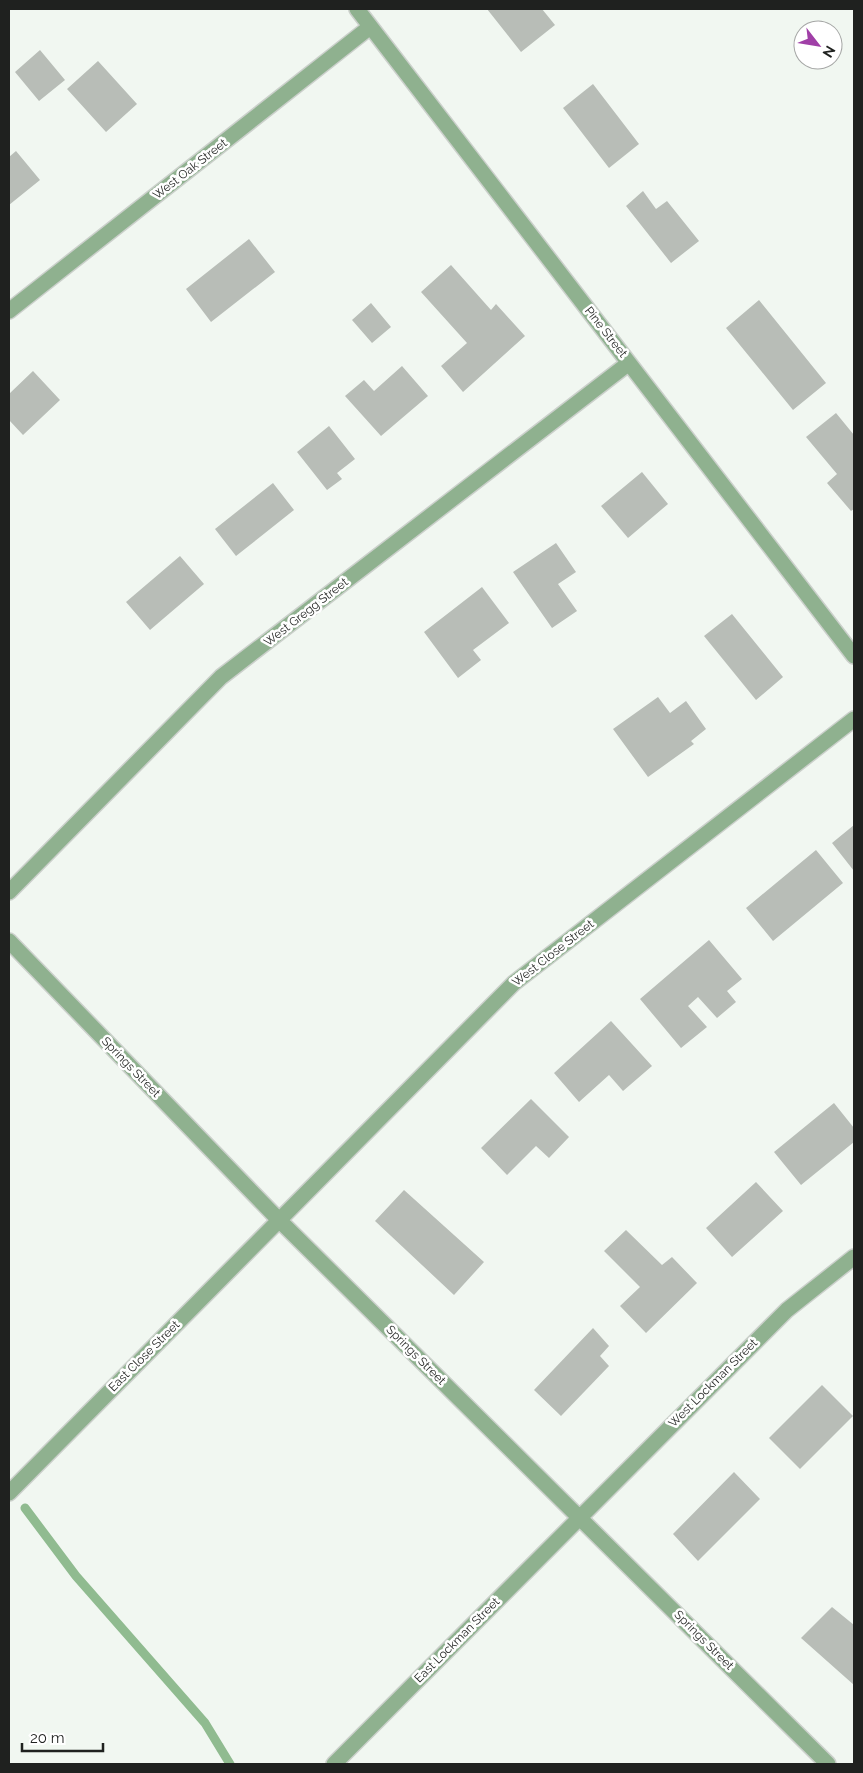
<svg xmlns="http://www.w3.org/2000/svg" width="863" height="1773" viewBox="0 0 863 1773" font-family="Raleway,sans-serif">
	<rect width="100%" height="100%" fill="#f1f7f1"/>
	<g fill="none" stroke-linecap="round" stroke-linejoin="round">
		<!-- stream -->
		<path stroke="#90bb90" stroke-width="9" d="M25,1508L76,1576L205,1723L230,1764"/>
	</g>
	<!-- building -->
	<path fill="#b8bdb7" d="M487,9H542L555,25L521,52Z
		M40,50L65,80L39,101L15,72Z
		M98,61L137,104L106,132L67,89Z
		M593,84L639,144L609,168L563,108Z
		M16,151L40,180L9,205V157Z
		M643,191L656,209L667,201L699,241L671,263L626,206Z
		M249,239L275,272L211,322L186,289Z
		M451,265L491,310L496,304L525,336L463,392L441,366L467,343L421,292Z
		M759,300L826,383L793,410L726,328Z
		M371,303L391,327L372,343L352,320Z
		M402,366L428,396L381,436L345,396L364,380L374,391Z
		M33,371L60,400L23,435L9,420V394Z
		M836,413L854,435V509L851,511L827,483L837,474L806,437Z
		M329,426L355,459L337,473L342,479L327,490L297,452Z
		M642,472L668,504L628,538L601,506Z
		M273,483L294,510L236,556L215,529Z
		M556,543L576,572L558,584L577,611L552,628L513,572Z
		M180,556L204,584L150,630L126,602Z
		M482,587L509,623L473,650L481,660L458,678L424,632Z
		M732,614L783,677L756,700L704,636Z
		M658,697L670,713L686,701L706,729L691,741L694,744L648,777L613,729Z
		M854,825V871L832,843Z
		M816,850L843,883L773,941L746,908Z
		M709,940L742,979L727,991L736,1002L717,1018L698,997L688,1006L707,1027L681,1048L640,999Z
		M611,1021L652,1066L623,1091L609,1075L579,1102L554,1073Z
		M531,1099L569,1137L549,1158L536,1146L507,1175L481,1148Z
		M834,1103L854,1128V1142L801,1185L774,1152Z
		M756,1182L783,1211L732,1257L706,1228Z
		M404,1190L484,1262L454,1295L375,1221Z
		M626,1230L662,1265L672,1257L697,1283L646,1333L620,1306L640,1287L604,1251Z
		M593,1328L609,1346L600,1356L609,1366L561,1416L534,1390Z
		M822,1385L853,1416L800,1469L769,1438Z
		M734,1472L760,1499L698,1561L673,1534Z
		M832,1607L854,1625V1685L801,1638Z"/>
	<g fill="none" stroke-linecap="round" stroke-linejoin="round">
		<defs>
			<path id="street" d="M357,9L854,656
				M9,311L370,27
				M9,892L221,677L629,363
				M9,941L279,1220L828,1764
				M9,1493L514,983L854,719
				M334,1764L787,1310L854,1257"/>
		</defs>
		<!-- street casing -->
		<use href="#street" stroke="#cbd0cb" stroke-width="18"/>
		<!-- street -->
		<use href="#street" stroke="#8fb18f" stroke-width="15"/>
	</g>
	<g text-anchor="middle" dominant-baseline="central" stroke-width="5" stroke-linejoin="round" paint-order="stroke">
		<!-- street labels -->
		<g font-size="12" fill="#1f211f" stroke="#fff">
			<text transform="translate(190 169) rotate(-38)">West Oak Street</text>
			<text transform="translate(606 332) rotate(52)">Pine Street</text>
			<text transform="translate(306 612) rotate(-38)">West Gregg Street</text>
			<text transform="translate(553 953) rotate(-38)">West Close Street</text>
			<text transform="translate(131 1067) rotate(46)">Springs Street</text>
			<text transform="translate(416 1355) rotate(45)">Springs Street</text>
			<text transform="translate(144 1356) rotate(-45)">East Close Street</text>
			<text transform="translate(713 1383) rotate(-45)">West Lockman Street</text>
			<text transform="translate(457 1640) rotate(-45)">East Lockman Street</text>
			<text transform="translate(704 1640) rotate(45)">Springs Street</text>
		</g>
	</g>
	<!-- border -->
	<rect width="863" height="1773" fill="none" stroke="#1f211f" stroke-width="20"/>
	<!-- north arrow -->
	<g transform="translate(818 45) rotate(121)"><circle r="24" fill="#ffffff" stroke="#a5a6a5"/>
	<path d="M0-4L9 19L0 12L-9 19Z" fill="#a03fa7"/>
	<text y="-8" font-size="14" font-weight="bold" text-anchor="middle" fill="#1f211f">N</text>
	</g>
	<!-- scale -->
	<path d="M22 1743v8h81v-8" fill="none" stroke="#1f211f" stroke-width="2.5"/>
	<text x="30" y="1743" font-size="15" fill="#1f211f" stroke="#ffffff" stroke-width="4" paint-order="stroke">20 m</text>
</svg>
